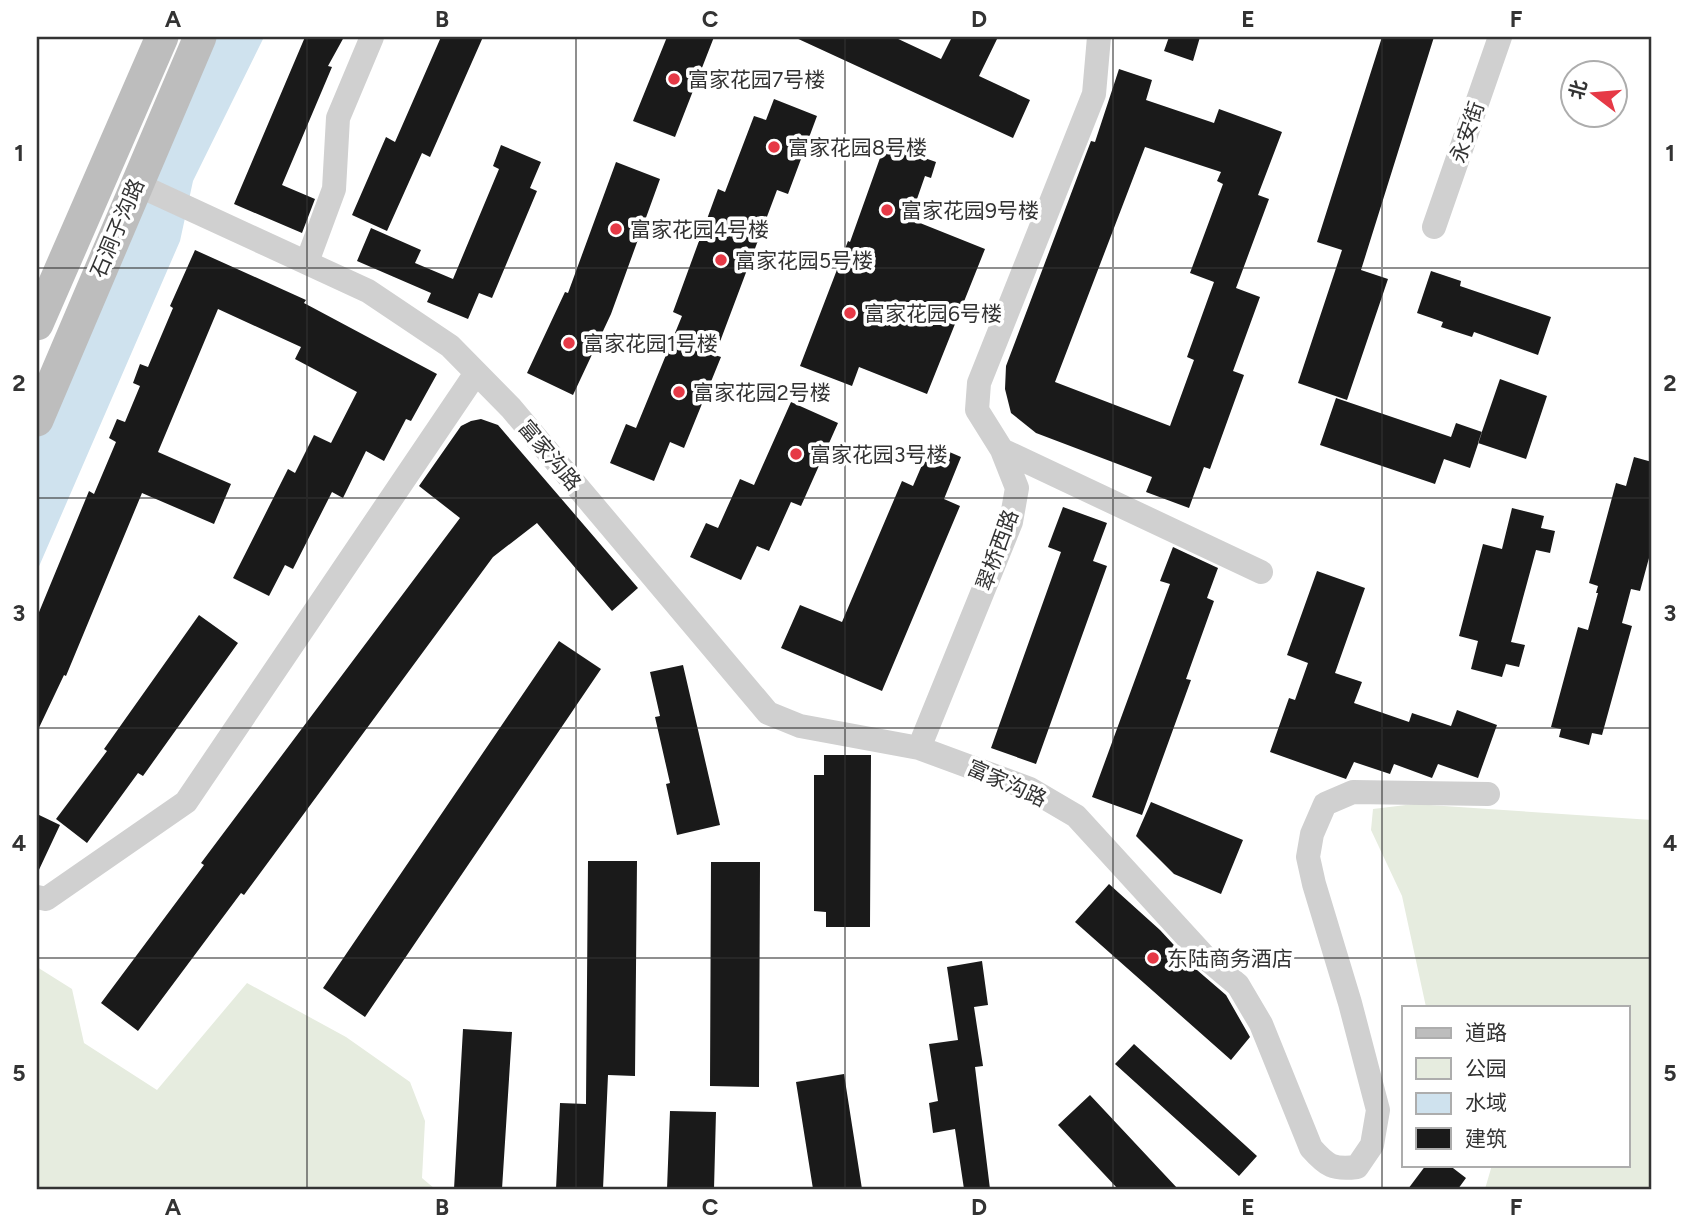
<svg xmlns="http://www.w3.org/2000/svg" width="1689" height="1226" viewBox="0 0 1689 1226" font-family="Figtree,'Noto Sans SC',sans-serif">
	<rect width="100%" height="100%" fill="#fff"/>
	<!-- green -->
	<path fill="#e6ecdf" d="M1414,804L1652,820V1189H1485L1492,1165H1628V1007H1426L1402,896L1371,830L1373,809Z
		M37,967L72,989L84,1043L157,1090L247,983L346,1037L410,1082L425,1121L422,1178L435,1189H37Z"/>
	<!-- water -->
	<path fill="#cfe2ee" d="M217,37H264L193,181L180,241L37,571V439L157,160Z"/>
	<!-- building -->
	<path fill="#1a1a1a" fill-rule="evenodd" d="M305,37H344L328,66L332,67L282,185L315,199L302,233L234,204Z
		M441,37H483L430,157L422,153L387,231L352,215L386,137L395,142Z
		M667,37H714L675,137L633,121Z
		M794,37H894L941,59L952,37H998L979,76L1030,100L1013,138Z
		M1169,37H1200L1193,61L1164,51Z
		M1382,37H1434L1361,270L1388,279L1347,400L1298,383L1342,250L1317,242Z
		M1119,69L1152,80L1146,100L1214,123L1219,109L1282,132L1258,195L1269,199L1236,288L1260,297L1233,371L1244,375L1210,469L1204,467L1189,508L1146,492L1152,477L1036,433L1011,413L1005,389L1006,366L1086,154L1091,141L1095,142ZM1145,147L1221,172L1217,181L1223,184L1190,273L1214,282L1187,357L1194,360L1170,426L1055,382Z
		M774,99L817,116L788,194L777,190L715,355L721,357L684,448L670,442L654,481L610,463L626,424L636,428L682,316L673,312L718,189L725,192L754,116L766,120Z
		M885,144L936,162L931,178L925,176L910,219L985,249L927,394L859,367L852,386L800,366L848,241L850,242Z
		M501,145L541,162L530,188L537,191L492,298L479,293L468,319L427,302L431,293L357,261L371,228L421,250L415,263L453,279L499,169L493,166Z
		M616,162L660,179L611,314L573,395L527,373L565,292L568,293Z
		M195,250L306,300L304,303L437,374L411,421L406,419L384,461L366,451L343,498L332,492L293,569L285,565L269,596L233,578L288,469L295,473L314,435L331,443L357,392L295,359L301,347L218,309L158,452L231,484L214,524L142,493L66,676L64,675L37,732V617L89,491L94,494L116,442L109,438L117,419L125,422L140,386L133,383L140,364L148,367L173,308L170,306Z
		M1431,271L1461,281L1460,286L1551,317L1538,355L1474,332L1472,337L1441,327L1443,322L1417,313Z
		M1500,379L1547,396L1526,459L1478,443Z
		M1336,398L1451,437L1456,423L1482,432L1470,468L1444,459L1435,484L1320,445Z
		M791,402L838,423L801,506L791,502L769,551L757,546L741,580L690,557L706,523L718,528L740,479L754,485Z
		M481,419L498,425L638,588L612,611L537,523L493,557L244,895L241,893L138,1031L101,1003L204,865L201,863L460,518L419,486L461,426L471,421Z
		M931,444L961,457L944,499L960,506L882,691L781,648L800,605L842,622L902,481L913,486Z
		M1634,457L1652,462V547L1640,591L1631,589L1622,623L1632,626L1602,735L1592,733L1589,745L1559,737L1561,729L1551,727L1578,627L1588,630L1598,593H1596L1598,586L1589,583L1616,483L1626,486Z
		M1063,507L1107,523L1093,561L1107,566L1036,764L991,748L1061,552L1048,547Z
		M1512,508L1544,516L1541,528L1555,531L1550,553L1536,550L1511,642L1525,645L1519,667L1506,664L1502,677L1471,669L1478,641L1459,636L1483,544L1502,549Z
		M1173,547L1218,568L1207,598L1214,601L1186,679L1191,680L1142,815L1092,797L1170,584L1160,581Z
		M1317,571L1365,588L1335,673L1362,682L1354,703L1409,722L1412,713L1451,726L1457,710L1497,725L1478,778L1438,764L1432,778L1394,764L1390,774L1354,762L1346,779L1270,752L1289,698L1295,700L1308,663L1287,655Z
		M199,615L238,643L143,776L138,773L87,843L56,819L107,751L104,749Z
		M559,641L601,669L365,1017L323,988Z
		M683,665L720,825L677,835L666,784L670,783L655,717L660,716L650,672Z
		M824,755H871L870,927H826V912L814,911V775H824Z
		M1151,802L1243,840L1221,894L1174,874L1136,836Z
		M37,814L60,825L37,874Z
		M588,861H637L635,1076L608,1075L603,1189H556L560,1103L586,1104Z
		M711,862H760L759,1087L710,1086Z
		M1109,884L1160,930L1197,970L1226,995L1250,1037L1231,1060L1075,922Z
		M982,961L988,1005L974,1007L983,1066L975,1067L990,1189H964L955,1129L933,1133L929,1103L938,1101L929,1044L958,1040L947,967Z
		M463,1029L512,1032L502,1189H454Z
		M1134,1044L1257,1156L1239,1176L1115,1064Z
		M844,1074L862,1189H813L796,1082Z
		M1090,1095L1178,1189H1118L1058,1125Z
		M670,1111L716,1112L714,1189H667Z
		M1426,1165H1449L1466,1178L1458,1189H1408Z"/>
	<g fill="none" stroke-linecap="round" stroke-linejoin="round">
		<!-- minor -->
		<path stroke="#d0d0d0" stroke-width="24" d="M136,184L368,291L450,346L511,408L768,713L800,726L919,748L1030,789L1076,816L1207,959L1238,985L1261,1024L1311,1148C1327,1166 1333,1170 1357,1167L1372,1145L1378,1110L1350,1003L1314,884L1308,857L1312,834L1325,804L1353,792L1488,794
			M1434,227L1500,37
			M307,262L334,189L338,118L372,37
			M1002,450L1261,572
			M919,748L1011,522L1017,488L1002,450L977,410L979,383L1094,94L1099,37
			M37,897L46,899L186,802L476,373"/>
		<!-- secondary -->
		<path stroke="#bdbdbd" stroke-width="33" d="M37,324L162,37
			M37,420L200,37"/>
	</g>
	<!-- grid -->
	<path fill="none" stroke="#333" stroke-width="2" stroke-opacity="0.55" d="M307,37V1189M576,37V1189M845,37V1189M1113,37V1189M1382,37V1189M37,268H1652M37,498H1652M37,728H1652M37,958H1652"/>
	<!-- markers -->
	<g fill="#e63946" stroke="#fff" stroke-width="2.5">
		<circle cx="674" cy="79" r="7"/>
		<circle cx="774" cy="147" r="7"/>
		<circle cx="887" cy="210" r="7"/>
		<circle cx="616" cy="229" r="7"/>
		<circle cx="721" cy="260" r="7"/>
		<circle cx="850" cy="313" r="7"/>
		<circle cx="569" cy="343" r="7"/>
		<circle cx="679" cy="392" r="7"/>
		<circle cx="796" cy="454" r="7"/>
		<circle cx="1153" cy="958" r="7"/>
	</g>
	<g text-anchor="middle" dominant-baseline="central" stroke-width="7" stroke-linejoin="round" paint-order="stroke">
		<!-- poi labels -->
		<g font-size="21" fill="#333" stroke="#fff" text-anchor="start">
			<text x="688" y="79">富家花园7号楼</text>
			<text x="788" y="147">富家花园8号楼</text>
			<text x="901" y="210">富家花园9号楼</text>
			<text x="630" y="229">富家花园4号楼</text>
			<text x="735" y="260">富家花园5号楼</text>
			<text x="864" y="313">富家花园6号楼</text>
			<text x="583" y="343">富家花园1号楼</text>
			<text x="693" y="392">富家花园2号楼</text>
			<text x="810" y="454">富家花园3号楼</text>
			<text x="1167" y="958">东陆商务酒店</text>
		</g>
		<!-- street labels -->
		<g font-size="21" fill="#333" stroke="#fff">
			<text transform="translate(1467 132) rotate(-71)">永安街</text>
			<text transform="translate(117 228) rotate(-67)">石洞子沟路</text>
			<text transform="translate(550 455) rotate(50)">富家沟路</text>
			<text transform="translate(997 550) rotate(-70)">翠桥西路</text>
			<text transform="translate(1007 783) rotate(24)">富家沟路</text>
		</g>
	</g>
	<!-- border -->
	<rect width="1689" height="1226" fill="none" stroke="#ffffff" stroke-width="77"/>
	<!-- legend -->
	<rect x="1402" y="1006" width="228" height="161" fill="#ffffff" stroke="#adadad" stroke-width="2"/>
	<rect x="1416" y="1028" width="35" height="10" fill="#bdbdbd" stroke="#adadad" stroke-width="2"/>
	<text x="1465" y="1040" font-size="21" fill="#333333">道路</text>
	<rect x="1416" y="1058" width="35" height="21" fill="#e6ecdf" stroke="#adadad" stroke-width="2"/>
	<text x="1465" y="1076" font-size="21" fill="#333333">公园</text>
	<rect x="1416" y="1093" width="35" height="21" fill="#cfe2ee" stroke="#adadad" stroke-width="2"/>
	<text x="1465" y="1110" font-size="21" fill="#333333">水域</text>
	<rect x="1416" y="1128" width="35" height="21" fill="#1a1a1a" stroke="#adadad" stroke-width="2"/>
	<text x="1465" y="1146" font-size="21" fill="#333333">建筑</text>
	<!-- north arrow -->
	<g transform="translate(1594 94) rotate(286)"><circle r="33" fill="#ffffff" stroke="#adadad" stroke-width="2"/>
	<path d="M0-5L12 26L0 18L-12 26Z" fill="#e63946"/>
	<text y="-10" font-size="19" font-weight="bold" text-anchor="middle" fill="#333333">北</text>
	</g>
	<rect x="38" y="38" width="1612" height="1150" fill="none" stroke="#333" stroke-width="2.5"/>
	<g font-size="23" text-anchor="middle" font-weight="bold" fill="#333">
		<text x="173" y="27">A</text>
		<text x="442" y="27">B</text>
		<text x="710" y="27">C</text>
		<text x="979" y="27">D</text>
		<text x="1248" y="27">E</text>
		<text x="1516" y="27">F</text>
		<text x="19" y="161">1</text>
		<text x="1670" y="161">1</text>
		<text x="19" y="391">2</text>
		<text x="1670" y="391">2</text>
		<text x="19" y="621">3</text>
		<text x="1670" y="621">3</text>
		<text x="19" y="851">4</text>
		<text x="1670" y="851">4</text>
		<text x="19" y="1081">5</text>
		<text x="1670" y="1081">5</text>
		<text x="173" y="1215">A</text>
		<text x="442" y="1215">B</text>
		<text x="710" y="1215">C</text>
		<text x="979" y="1215">D</text>
		<text x="1248" y="1215">E</text>
		<text x="1516" y="1215">F</text>
	</g>
</svg>
